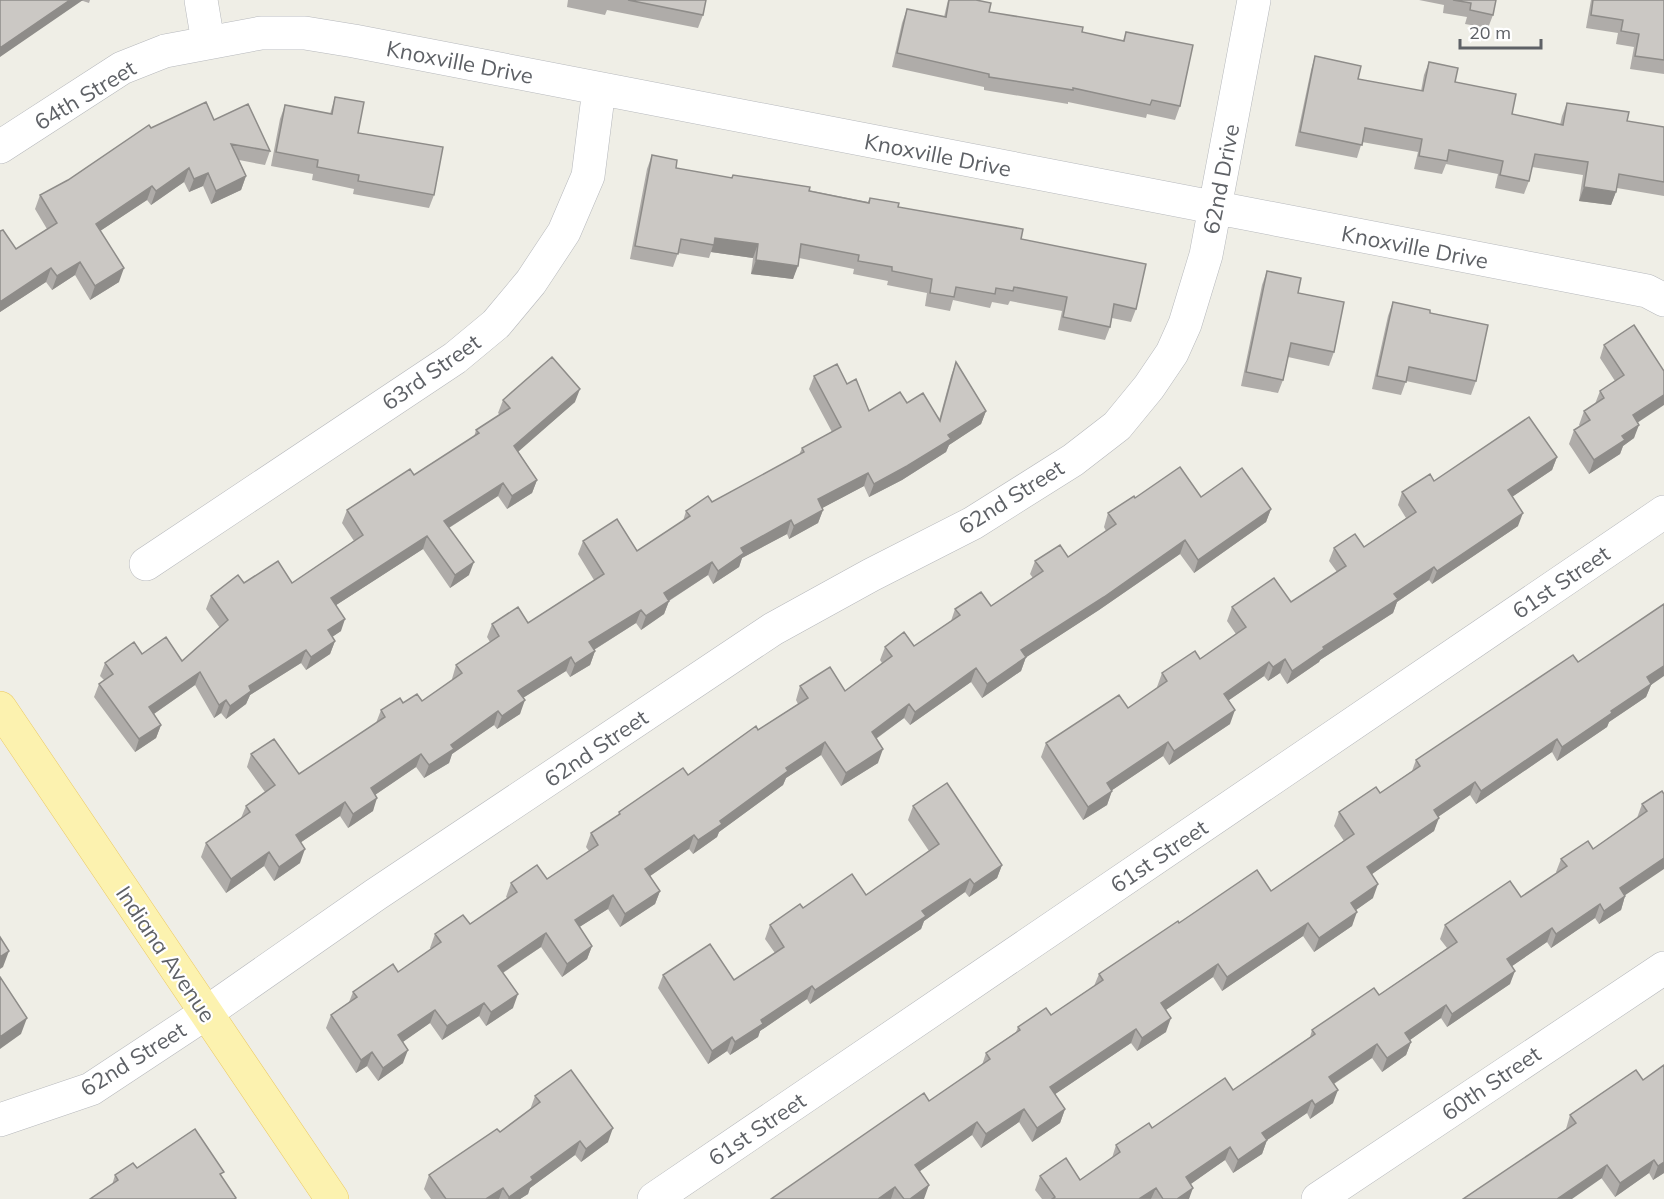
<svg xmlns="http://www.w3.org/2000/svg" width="1664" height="1199" viewBox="0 0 1664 1199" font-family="Mulish,sans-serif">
	<rect width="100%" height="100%" fill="#efeee6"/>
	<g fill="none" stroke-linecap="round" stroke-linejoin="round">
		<defs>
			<path id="minor" d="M201,0L208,42
				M0,147L122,68L165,51L261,33H305L354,41L1647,291L1664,300
				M146,564L455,358L496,324L531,282L564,232L588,176L599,89
				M0,1120L91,1089L206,1013L375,895L773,629L871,575L973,523L1073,460L1117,426L1149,387L1172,353L1185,324L1206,255L1254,0
				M654,1199L1664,512
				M1318,1199L1664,968"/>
			<path id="major" d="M0,708L332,1199"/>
		</defs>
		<!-- minor casing -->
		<use href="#minor" stroke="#b6b8bc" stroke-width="34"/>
		<!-- major casing -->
		<use href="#major" stroke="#ecca63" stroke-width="34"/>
		<!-- minor -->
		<use href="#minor" stroke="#fff" stroke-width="33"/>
		<!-- major -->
		<use href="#major" stroke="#fcf2af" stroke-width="33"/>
	</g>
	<!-- wall -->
	<path fill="#afaca9" d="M0,0H90L89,3L83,1Z
		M568,0H706L703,15L698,28L607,10L605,15L567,7Z
		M948,0H976L989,12L1123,41L1126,32L1180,106L1175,120L1147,114L1146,118L1068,102V104L984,90V87L892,67L902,23L907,9L944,17Z
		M1419,0H1496L1493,15L1488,28L1465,24L1467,17L1443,13L1444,5Z
		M1591,0H1664V74L1630,69L1634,47L1616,44L1618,33L1586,28Z
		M1315,56L1358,79L1421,91L1424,75L1429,62L1455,82L1512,114L1560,125L1562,116L1567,103L1627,121L1664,127V196L1617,188L1611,205L1579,201L1583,175L1532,167L1529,181L1524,194L1495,188L1498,174L1446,164L1442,174L1414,169L1418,152L1362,142L1357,158L1295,146L1311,70Z
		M335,97L358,133L434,195L429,208L353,194L354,189L312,180L313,174L271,166L280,119L285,105L330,114Z
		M214,120L270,151L265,165L239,160L246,176L241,190L211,204L203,186L189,192L184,182L151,205L147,200L100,231L119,282L90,300L75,275L52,290L46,282L0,312V231L16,249L47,229L35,209L40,195L68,180L151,128Z
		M652,155L676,168L732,178L733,175L868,202L870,198L898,207L1021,239L1136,309L1131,322L1112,318L1110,327L1105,340L1058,330L1062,311L1010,301L1008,305L992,302L990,308L953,300L950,311L925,306L927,293L887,285L888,281L853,274L854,269L799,258L793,279L751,274L753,258L711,252L709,258L678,253L673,267L630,259L647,169Z
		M1267,271L1298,293L1334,352L1329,366L1288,357L1283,380L1278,393L1241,386L1262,285Z
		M1393,302L1430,313L1476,381L1471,395L1406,381L1401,395L1372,389L1388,316Z
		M1634,325L1637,422L1634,438L1623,446L1620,454L1589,474L1569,444L1574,430L1580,426L1579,425L1584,411L1595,404L1600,391L1615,381L1600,358L1604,345Z
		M956,362L986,411L981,424L949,445L946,452L902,480L869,497L864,486L822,508L823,510L818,523L789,539L787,534L742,558L739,567L713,584L708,575L669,601L664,614L641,630L636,623L594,650L595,651L590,665L570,677L566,671L523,698L520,714L497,729L494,725L452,754L449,763L424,778L416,767L375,795L373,811L348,828L340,816L301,842L300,863L274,881L264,866L226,893L201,857L206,843L241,818L246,806L265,792L247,767L251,754L299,774L376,723L381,710L403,703L422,701L452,680V679L456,665L490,642L487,637L492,624L528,623L594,580L578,554L583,541L637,551L683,521L686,511L712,502L799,455L802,448L832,432L809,389L814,376L847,384L869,411L907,403L939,420L951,376Z
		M503,400L575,402L518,451L537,480L532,493L507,509L498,496L449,528L469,575L450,588L423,549L336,605L341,631L332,637L335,641L330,654L306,670L301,663L250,695L246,704L226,719L221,713L214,718L195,685L154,714L161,725L156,738L135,752L94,697L99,684L104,680L100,676L105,663L142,654L182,661L220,628L206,609L211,596L244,583H292L354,541L342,523L347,510L414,475L474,437L476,430L500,415L498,413Z
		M1557,457L1552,470L1512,497L1518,526L1432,584L1429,580L1397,602L1393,613L1320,660L1319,662L1287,684L1280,673L1268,681L1264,676L1229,700L1230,724L1169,765L1163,756L1112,790L1107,805L1083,820L1041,757L1046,743L1128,708L1158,688L1157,687L1162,673L1200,659L1236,634L1227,621L1232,607L1291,602L1337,572L1329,561L1334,548L1364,547L1406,518L1398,505L1402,492L1434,481Z
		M1201,497L1271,509L1266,522L1194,573L1180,554L1099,610L1026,657L1021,671L982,698L971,682L910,725L904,718L876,739L878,763L841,786L821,755L786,778L783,785L719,832L717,837L693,854L689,849L650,876L660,891L655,904L620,927L608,909L579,927L592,946L587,959L562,977L541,947L503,973L513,1008L486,1026L479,1016L442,1040L430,1023L402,1042L403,1063L378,1081L367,1066L356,1073L326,1028L331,1015L349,1002L353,992L398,972L431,949L430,948L435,934L470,924L508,899L506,897L511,883L547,879L589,851L586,847L591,833L618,815L619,812L688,775L798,704L796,700L800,686L845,691L882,663L880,660L885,647L914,646L951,621L955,609L991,606L1033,578L1030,574L1035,561L1068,557L1106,531L1104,527L1108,513L1135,498Z
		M1578,662L1651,685L1646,697L1609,722L1607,727L1557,761L1552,752L1476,804L1470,795L1438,817L1434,831L1372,874L1373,898L1356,910L1352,926L1314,952L1303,936L1222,991L1213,977L1165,1010L1166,1032L1137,1051L1131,1043L1055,1094L1065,1109L1060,1123L1032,1142L1019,1122L981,1148L972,1135L920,1171L924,1199H771L929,1101L982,1065L986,1053L1016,1032L1018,1027L1051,1015L1094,986L1099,974L1179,923L1271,891L1344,841L1334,826L1339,812L1380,793L1412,771L1416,760Z
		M1662,791L1625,895V896L1621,910L1599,924L1595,918L1551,948L1547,942L1512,966L1510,984L1447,1027L1441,1018L1410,1040L1411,1042L1406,1055L1382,1072L1372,1058L1334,1084L1333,1103L1310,1119L1307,1113L1267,1140L1262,1154L1233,1173L1225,1160L1190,1184L1189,1199H1042L1035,1190L1040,1176L1080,1180L1112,1158L1116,1145L1233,1090L1310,1037L1312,1030L1379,995L1447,948L1440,939L1445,925L1521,897L1557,873L1556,872L1561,859L1593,849L1637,818L1642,804Z
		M913,806L1002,865L997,878L969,897L965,892L924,921L921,929L810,1004L807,999L760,1031L758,1037L730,1055L727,1051L708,1064L658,988L663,975L734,980L775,953L765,939L770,925L803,908L866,895L929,851L908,820Z
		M1636,1070L1664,1173L1653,1180L1649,1173L1615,1197L1566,1129L1570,1115Z
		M535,1096L608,1142L581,1162L575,1155L530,1188L528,1194L520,1199H431L424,1189L429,1175L500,1132L530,1110Z
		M137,1168L112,1185L115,1175Z"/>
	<!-- shaded-wall -->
	<path fill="#8e8c89" d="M70,0H83L0,57V48Z
		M189,168L184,182L151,205L156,191Z
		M208,173L203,186L189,192L194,179Z
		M246,176L241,190L211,204L216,191Z
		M152,186L147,200L91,237L96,224Z
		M1584,187L1616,192L1611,205L1579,201Z
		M715,238L758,244L753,258L711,252Z
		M756,260L798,266L793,279L751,274Z
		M80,262L75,275L52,290L57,276Z
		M51,268L46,282L0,312V302Z
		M124,268L119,282L90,300L95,286Z
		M580,389L575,402L510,459L514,446Z
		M1664,395V405L1628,429L1633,415Z
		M986,411L981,424L949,445L946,452L902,480L869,497L874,484Z
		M1639,425L1634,438L1623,446L1620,454L1589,474L1594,460L1622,436Z
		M1557,457L1552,470L1503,503L1508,490Z
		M868,473L864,486L813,513L818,499Z
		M537,480L532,493L507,509L512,496Z
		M503,483L498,496L439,534L444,521Z
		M1271,509L1266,522L1194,573L1198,560Z
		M823,510L818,523L789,539L794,526Z
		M1523,513L1518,526L1432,584L1437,571Z
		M791,520L787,534L742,558L739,567L713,584L718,571L741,548Z
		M427,536L423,549L327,611L331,598Z
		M1185,540L1180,554L1099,610L1016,664L1021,650Z
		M474,562L469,575L450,588L455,575Z
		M712,562L708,575L659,607L664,593Z
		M1434,567L1429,580L1397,602L1393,613L1320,660L1319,662L1287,684L1292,671L1394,594Z
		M669,601L664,614L641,630L646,616Z
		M641,610L636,623L584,656L589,642Z
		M345,619L341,631L323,643L328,630Z
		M335,641L330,654L306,670L311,657Z
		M306,650L301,663L250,695L246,704L226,719L230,706L249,686Z
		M595,651L590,665L570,677L575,664Z
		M571,657L566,671L513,704L518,691Z
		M1026,657L1021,671L982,698L987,684Z
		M1285,659L1280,673L1268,681L1273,667Z
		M1269,662L1264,676L1219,707L1224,694Z
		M1664,666V676L1651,685L1646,697L1609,722L1607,727L1557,761L1562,747L1611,711L1647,677Z
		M976,668L971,682L910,725L915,712Z
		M200,672L195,685L145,720L149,707Z
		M226,700L221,713L214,718L219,705Z
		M525,700L520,714L497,729L502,716Z
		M909,704L904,718L867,745L872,732Z
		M1235,710L1230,724L1169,765L1174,751Z
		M498,711L494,725L452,754L449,763L424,778L429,765L451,745Z
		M161,725L156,738L135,752L139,739Z
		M1557,739L1552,752L1476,804L1481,791Z
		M825,742L821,755L786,778L783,785L719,832L717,837L693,854L698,840L720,821L786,768Z
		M1168,742L1163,756L1102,797L1107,783Z
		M883,749L878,763L841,786L846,773Z
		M421,754L416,767L366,801L371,788Z
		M1475,782L1470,795L1429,823L1434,810Z
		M1112,791L1107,805L1083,820L1088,807Z
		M377,798L373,811L348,828L353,814Z
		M345,802L340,816L291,849L296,835Z
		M1439,818L1434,831L1362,881L1367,867Z
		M694,835L689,849L640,883L645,869Z
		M305,849L300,863L274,881L279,867Z
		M269,852L264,866L226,893L231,879Z
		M1664,858V869L1615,902L1620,888Z
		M1002,865L997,878L969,897L974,884Z
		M970,879L965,892L924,921L921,929L810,1004L815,990L922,911Z
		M1378,884L1373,898L1346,917L1351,903Z
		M660,891L655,904L620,927L625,914Z
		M613,895L608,909L570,933L575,920Z
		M1625,896L1621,910L1599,924L1604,911Z
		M1600,904L1595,918L1551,948L1556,934Z
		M1357,912L1352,926L1314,952L1319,938Z
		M1308,923L1303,936L1222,991L1227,977Z
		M1552,928L1547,942L1502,973L1507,959Z
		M546,933L541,947L493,979L498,966Z
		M592,946L587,959L562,977L567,964Z
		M9,951L3,967L0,969V957Z
		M1218,964L1213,977L1156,1017L1161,1003Z
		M1515,971L1510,984L1447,1027L1452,1014Z
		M812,986L807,999L760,1031L758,1037L730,1055L735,1042L761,1020Z
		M518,994L513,1008L486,1026L491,1012Z
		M484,1003L479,1016L442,1040L447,1026Z
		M1446,1005L1441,1018L1400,1047L1405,1033Z
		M435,1010L430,1023L393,1049L398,1035Z
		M27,1018L21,1034L0,1049V1037Z
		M1171,1018L1166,1032L1137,1051L1142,1038Z
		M1136,1029L1131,1043L1045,1101L1050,1087Z
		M732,1037L727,1051L708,1064L712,1051Z
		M1411,1042L1406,1055L1382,1072L1387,1058Z
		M1377,1044L1372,1058L1324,1090L1329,1077Z
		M408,1050L403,1063L378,1081L383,1068Z
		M372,1052L367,1066L356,1073L361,1060Z
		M1338,1090L1333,1103L1310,1119L1315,1105Z
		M1312,1100L1307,1113L1257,1147L1262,1133Z
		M1024,1109L1019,1122L981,1148L986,1134Z
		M1065,1109L1060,1123L1032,1142L1037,1128Z
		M977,1122L972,1135L910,1178L915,1165Z
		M613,1128L608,1142L581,1162L586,1149Z
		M1267,1140L1262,1154L1233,1173L1238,1160Z
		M580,1141L575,1155L530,1188L528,1194L520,1199H508L509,1197L531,1177Z
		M1230,1147L1225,1160L1181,1191L1186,1177Z
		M1654,1160L1649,1173L1615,1197L1620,1183Z
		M1664,1162V1173L1653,1180L1658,1166Z
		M1607,1165L1602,1178L1572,1199H1557Z
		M929,1185L924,1199H910Z
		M895,1187L891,1199H878Z
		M503,1188L499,1199H486Z
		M1156,1188L1151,1199H1139Z
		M1193,1188L1189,1199H1177Z"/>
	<!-- building -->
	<path fill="#cbc8c4" stroke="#8e8c89" stroke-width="1.5" d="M0,0H70L0,48Z
		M628,0H706L703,15Z
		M949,0H976L991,3L989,12L1083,27L1082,32L1124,41L1126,32L1193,45L1180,106L1152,100L1150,105L1073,88V90L989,77V74L897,53L907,9L946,17Z
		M1453,0H1496L1493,15L1470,10L1471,3Z
		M1593,0H1664V60L1635,56L1639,34L1621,31L1623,20L1591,15Z
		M1315,56L1361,66L1358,79L1423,91L1429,62L1458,68L1455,82L1516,94L1512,114L1563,125L1567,103L1629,112L1627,121L1664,127V182L1619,174L1616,192L1584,187L1588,162L1535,154L1529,181L1500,175L1503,161L1449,150L1447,161L1419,156L1422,139L1365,128L1362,145L1300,132Z
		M335,97L364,102L358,133L443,147L434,195L358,181L359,175L317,167L318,160L276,152L285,105L332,114Z
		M206,102L214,120L248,104L270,151L231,144L246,176L216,191L208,173L194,179L189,168L156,191L152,186L96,224L124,268L95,286L80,262L57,276L51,268L0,302V231L3,230L16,249L57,223L40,195L68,180L149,125L151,128Z
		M652,155L677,160L676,168L732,178L733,175L810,187L809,191L869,203L870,198L899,203L898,207L1023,229L1021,239L1146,264L1136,309L1114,304L1110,327L1063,317L1067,297L1014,287L1013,291L996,288L995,294L956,287L954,297L930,293L932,279L892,271V267L858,261L859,255L801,244L798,266L756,260L758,244L715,238L714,245L681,239L678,254L635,246Z
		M1267,271L1301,278L1298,293L1344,302L1334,352L1291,343L1283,380L1246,372Z
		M1393,302L1430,310V313L1488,325L1476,381L1409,367L1406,382L1377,376Z
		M1634,325L1664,371V395L1633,415L1639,425L1622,436L1625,440L1594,460L1574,430L1590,420L1584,411L1604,398L1600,391L1624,375L1604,345Z
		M552,357L580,389L514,446L537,480L512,496L503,483L444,521L474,562L455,575L427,536L331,598L345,619L328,630L335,641L311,657L306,650L249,686L251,691L230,706L226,700L219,705L200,672L149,707L161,725L139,739L99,684L113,674L105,663L134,642L142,654L166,637L182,661L228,620L211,596L238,575L244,583L278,561L292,583L363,535L347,510L410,469L414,475L479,433L476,430L510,408L503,400Z
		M956,362L986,411L948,435L951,439L907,466L874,484L868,473L818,499L823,510L794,526L791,520L741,548L744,553L718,571L712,562L664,593L669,601L646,616L641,610L589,642L595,651L575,664L571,657L518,691L525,700L502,716L498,711L451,745L454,749L429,765L421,754L371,788L377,798L353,814L345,802L296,835L305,849L279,867L269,852L231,879L206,843L250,812L246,806L275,785L251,754L274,739L299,774L385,717L381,710L400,698L403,703L417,694L422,701L462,673L456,665L499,636L492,624L518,607L528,623L604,574L583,541L617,519L637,551L690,516L686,511L708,496L712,502L804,452L802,448L841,427L814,376L837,364L847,384L856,379L869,411L900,392L907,403L923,393L940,421Z
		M1529,417L1557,457L1508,490L1523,513L1437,571L1434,567L1394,594L1398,599L1323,647L1324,649L1292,671L1285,659L1273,667L1269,662L1224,694L1235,710L1174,751L1168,742L1107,783L1112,791L1088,807L1046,743L1119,695L1128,708L1167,681L1162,673L1195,651L1200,659L1246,627L1232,607L1274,578L1291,602L1346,566L1334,548L1355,534L1364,547L1416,512L1402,492L1430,474L1434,481Z
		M1180,467L1201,497L1242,468L1271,509L1198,560L1185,540L1104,597L1021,650L1026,657L987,684L976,668L915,712L909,704L872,732L883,749L846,773L825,742L786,768L788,771L720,821L722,824L698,840L694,835L645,869L660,891L625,914L613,895L575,920L592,946L567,964L546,933L498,966L518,994L491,1012L484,1003L447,1026L435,1010L398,1035L408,1050L383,1068L372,1052L361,1060L331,1015L357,997L353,992L393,964L398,972L441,942L435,934L463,915L470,924L517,892L511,883L537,865L547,879L598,845L591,833L620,814L619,812L683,768L688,775L756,726L758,730L808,698L800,686L830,667L845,691L892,656L885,647L904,632L914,646L960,615L955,609L981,592L991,606L1043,571L1035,561L1060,545L1068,557L1116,524L1108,513L1134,496L1135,498Z
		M1664,604V666L1647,677L1651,684L1611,711L1612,713L1562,747L1557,739L1481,791L1475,782L1434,810L1439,818L1367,867L1378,884L1351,903L1357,912L1319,938L1308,923L1227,977L1218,964L1161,1003L1171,1018L1142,1038L1136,1029L1050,1087L1065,1109L1037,1128L1024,1109L986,1134L977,1122L915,1165L929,1185L910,1199H904L895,1187L878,1199H771L924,1093L929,1101L990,1059L986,1053L1020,1030L1018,1027L1046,1008L1051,1015L1103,980L1099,974L1178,921L1179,923L1257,870L1271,891L1354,834L1339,812L1376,787L1380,793L1420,766L1416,760L1573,655L1578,662Z
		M947,783L1002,865L974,884L970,879L922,911L926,916L815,990L812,986L761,1020L763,1024L735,1042L732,1037L712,1051L663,975L710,944L734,980L784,947L770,925L800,904L803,908L852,874L866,895L939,844L913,806Z
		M1662,791L1664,794V858L1620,888L1625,896L1604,911L1600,904L1556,934L1552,928L1507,959L1515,971L1452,1014L1446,1005L1405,1033L1411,1042L1387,1058L1377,1044L1329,1077L1338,1090L1315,1105L1312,1100L1262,1133L1267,1140L1238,1160L1230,1147L1186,1177L1193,1188L1177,1199H1163L1156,1188L1139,1199H1052L1055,1197L1040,1176L1066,1158L1080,1180L1120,1152L1116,1145L1149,1123L1152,1128L1225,1078L1233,1090L1315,1034L1312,1030L1374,988L1379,995L1457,942L1445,925L1510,881L1521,897L1567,866L1561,859L1588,841L1593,849L1647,811L1642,804Z
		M0,937L9,951L0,957Z
		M0,977L27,1018L0,1037Z
		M1664,1065V1162L1658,1166L1654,1160L1620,1183L1607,1165L1557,1199H1463L1576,1123L1570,1115L1636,1070L1643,1080Z
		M571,1070L613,1128L586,1149L580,1141L531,1177L533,1180L509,1197L503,1188L486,1199H446L429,1175L497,1129L500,1132L540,1102L535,1096Z
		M195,1129L224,1172L220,1174L236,1198L234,1199H90L118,1180L115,1175L133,1163L137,1168Z"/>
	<g text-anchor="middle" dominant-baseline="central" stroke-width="4.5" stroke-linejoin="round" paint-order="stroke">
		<!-- street labels -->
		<g font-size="22" fill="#5e6166" stroke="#fff">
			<text transform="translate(460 62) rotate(11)">Knoxville Drive</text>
			<text transform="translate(85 95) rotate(-31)">64th Street</text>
			<text transform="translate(938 155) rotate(11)">Knoxville Drive</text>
			<text transform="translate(1221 179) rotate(-79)">62nd Drive</text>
			<text transform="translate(1415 247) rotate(11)">Knoxville Drive</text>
			<text transform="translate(431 372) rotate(-35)">63rd Street</text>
			<text transform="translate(1011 497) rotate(-32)">62nd Street</text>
			<text transform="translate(1561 582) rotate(-34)">61st Street</text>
			<text transform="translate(596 748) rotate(-34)">62nd Street</text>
			<text transform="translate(1159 856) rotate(-34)">61st Street</text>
			<text transform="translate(166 954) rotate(56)">Indiana Avenue</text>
			<text transform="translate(133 1059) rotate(-32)">62nd Street</text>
			<text transform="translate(1491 1083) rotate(-34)">60th Street</text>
			<text transform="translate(757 1129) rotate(-34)">61st Street</text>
		</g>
	</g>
	<!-- scale -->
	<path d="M1460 39v9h81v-9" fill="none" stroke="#5e6166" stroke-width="3"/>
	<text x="1469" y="39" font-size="18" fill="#5e6166" stroke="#ffffff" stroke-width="4.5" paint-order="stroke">20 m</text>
</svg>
